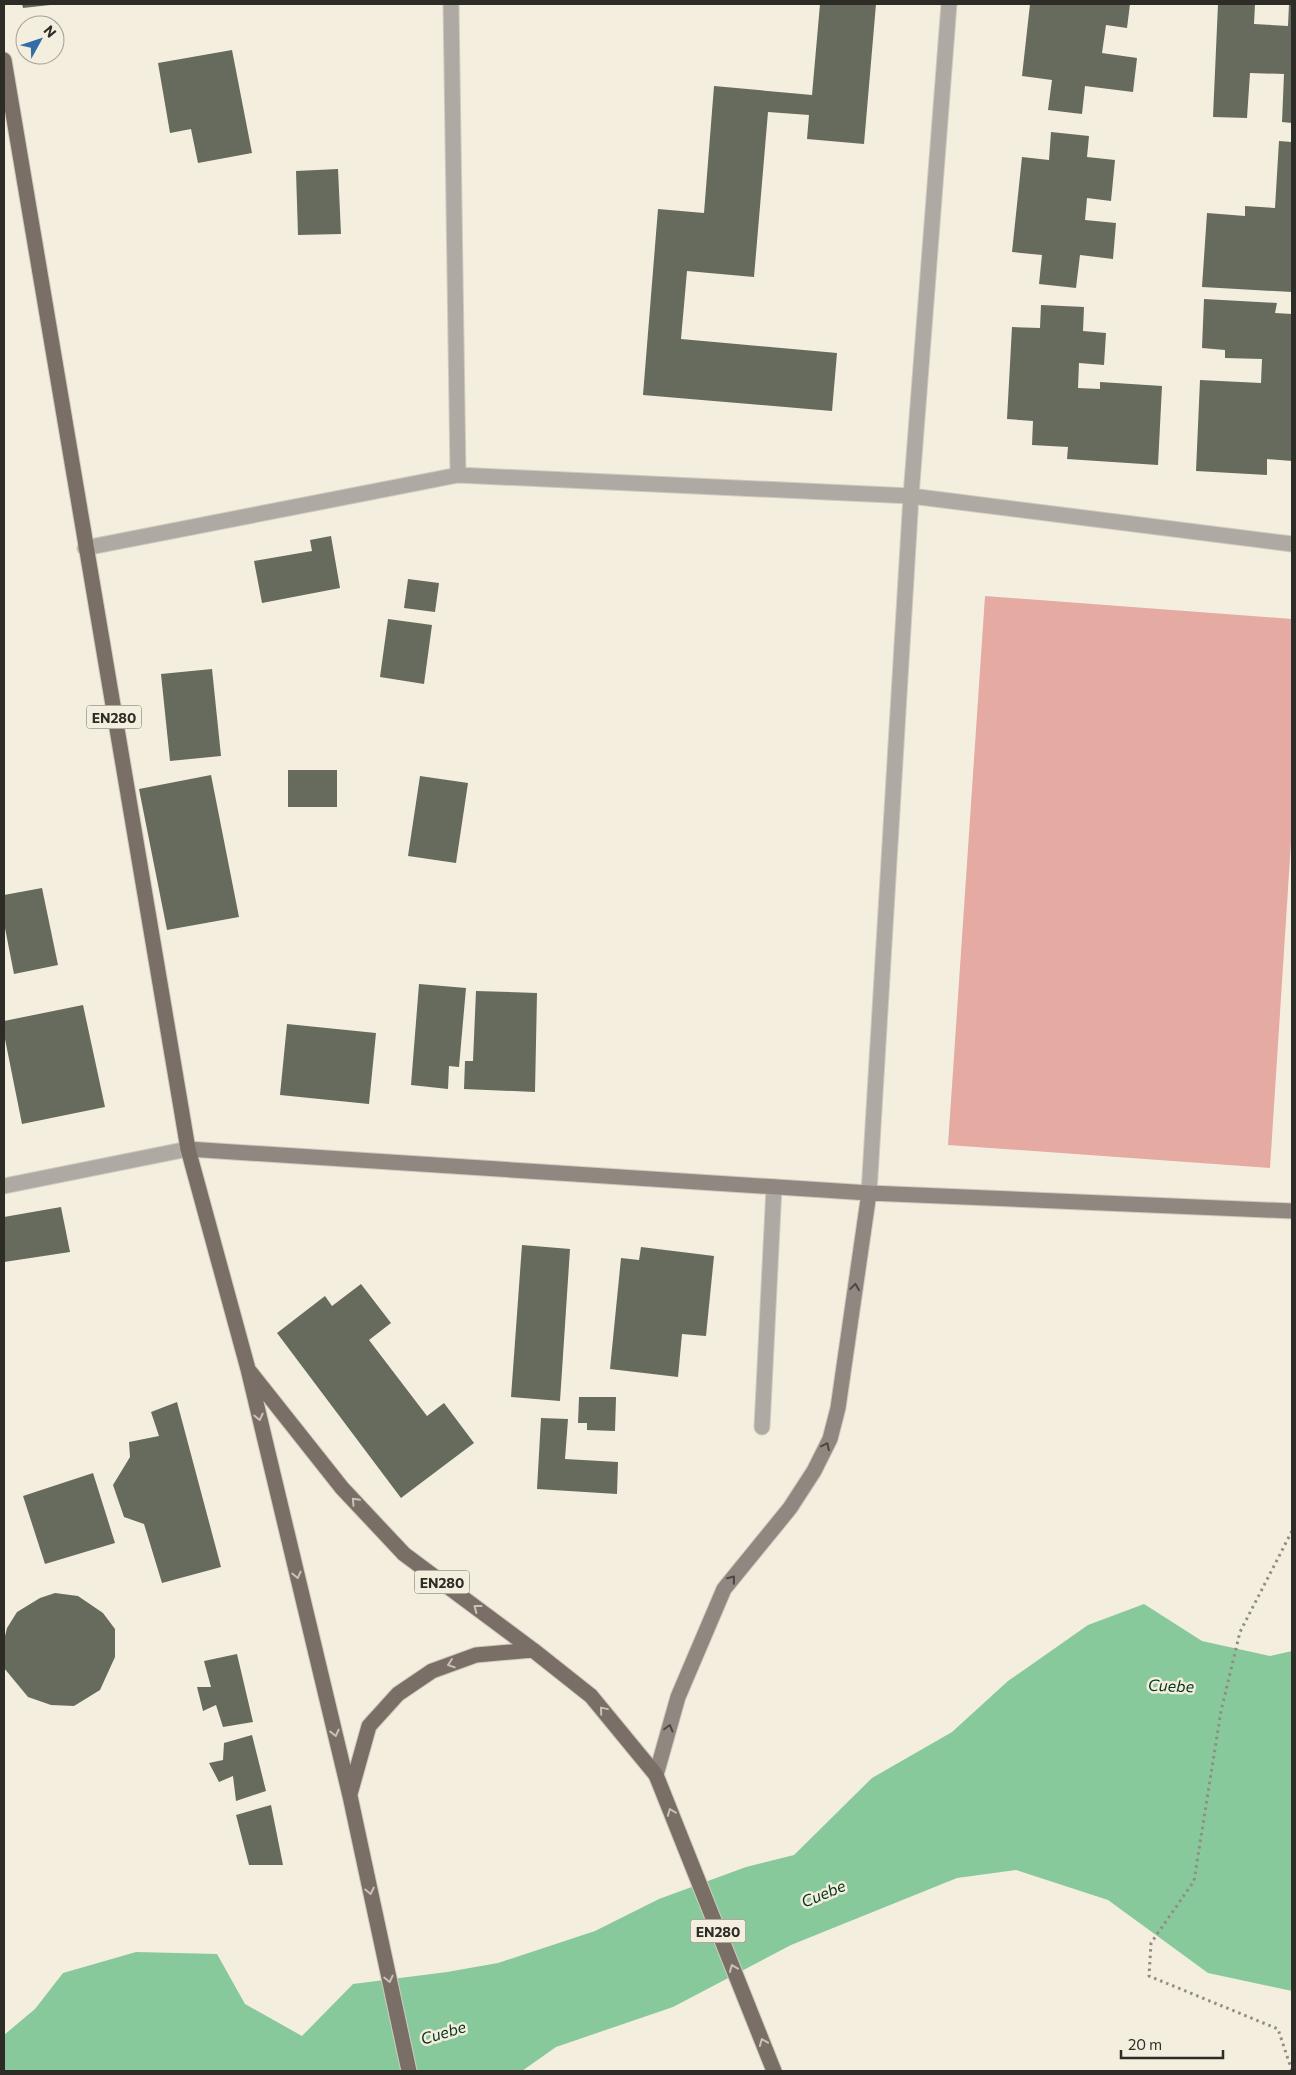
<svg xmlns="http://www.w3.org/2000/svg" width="1296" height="2075" viewBox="0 0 1296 2075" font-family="Commissioner,sans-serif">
	<rect width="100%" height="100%" fill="#f4eedf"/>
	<!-- green -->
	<path fill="#e5aba3" d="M985,596L1292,619V827L1270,1168L948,1145Z"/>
	<!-- water -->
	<path fill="#88c99c" d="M1144,1604L1202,1641L1270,1656L1292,1651V1991L1208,1973L1108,1900L1016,1870L957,1878L791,1945L673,2007L556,2047L522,2071H4V2035L35,2009L63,1973L136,1952L217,1954L245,2004L302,2036L353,1984L447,1972L498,1963L595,1931L659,1899L746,1867L794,1855L872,1778L952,1732L1008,1681L1088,1625Z"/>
	<!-- building -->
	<path fill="#666b5d" d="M22,4H50V5L23,8Z
		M820,4H876L864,144L807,139L809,115L768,112L754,277L687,271L681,339L837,353L832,411L643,395L658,209L704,213L714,86L812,95Z
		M1030,4H1130L1127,28L1106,25L1102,53L1137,58L1133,92L1085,86L1082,114L1048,110L1052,80L1022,76Z
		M1218,4H1255L1254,24L1288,26L1289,4H1292V123L1282,122L1284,74L1250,73L1247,118L1213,117Z
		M232,50L252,153L198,163L191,129L170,133L158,63Z
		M1051,132L1089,136L1087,157L1115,160L1111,201L1087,198L1085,220L1116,223L1113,259L1080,255L1076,288L1039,284L1042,255L1012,252L1022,157L1049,160Z
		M1279,141L1292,142V292L1202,287L1207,213L1245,216V206L1275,208Z
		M338,169L341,234L298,235L296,171Z
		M1204,299L1277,303L1275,313L1292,314V461L1267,459V475L1196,471L1200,380L1261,383L1262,359L1225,358V350L1202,348Z
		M1041,305L1084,307L1083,331L1106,333L1104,365L1079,363L1078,388L1100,389V382L1162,386L1158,465L1067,459L1068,447L1032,445L1033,421L1007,419L1012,327L1040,328Z
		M331,536L340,588L262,603L254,561L312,551L310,540Z
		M408,579L439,583L435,612L404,608Z
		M388,619L432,625L424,684L380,677Z
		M212,669L221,756L170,761L161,674Z
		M288,770H337V807H288Z
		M211,775L239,917L167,930L139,789Z
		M420,776L468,783L456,863L408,856Z
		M42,888L58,965L14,974L4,923V895Z
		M419,984L466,988L459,1067L449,1066L448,1089L411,1085Z
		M476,991L537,993L535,1092L464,1089L465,1061H473Z
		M83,1005L105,1107L22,1124L4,1034V1021Z
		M287,1024L376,1033L369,1104L280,1095Z
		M61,1207L70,1252L4,1262V1217Z
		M522,1245L570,1249L560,1401L511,1397Z
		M641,1247L714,1256L706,1336L682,1334L678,1377L610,1369L621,1258L639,1260Z
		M361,1284L391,1323L369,1340L427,1416L444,1403L474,1443L401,1498L277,1333L325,1296L332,1306Z
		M579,1397H616L615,1431L587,1430V1423H578Z
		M177,1402L221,1567L162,1583L144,1524L124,1517L113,1485L130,1457L129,1442L159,1436L151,1412Z
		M541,1418L568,1419L565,1459L618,1462L617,1494L537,1489Z
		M93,1473L115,1543L45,1564L23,1496Z
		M55,1593L78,1596L103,1613L115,1629V1657L100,1690L74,1706L51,1705L28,1697L4,1668V1640L7,1628L17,1612L40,1598Z
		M237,1654L253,1722L223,1727L216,1705L203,1711L197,1687H211L204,1661Z
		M252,1735L266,1791L236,1801L233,1776L219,1782L209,1763L223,1760L224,1743Z
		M271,1805L283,1865H249L236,1815Z"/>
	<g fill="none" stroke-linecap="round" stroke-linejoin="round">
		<defs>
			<path id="lane" d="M762,1427L774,1187"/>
			<path id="street" d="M451,4L458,475
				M85,548L458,475L911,496L1292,544
				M4,1186L188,1149
				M869,1193L911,496L949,4"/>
			<path id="secondary" d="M188,1149L869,1193L1292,1211
				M656,1775L678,1697L724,1589L790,1508L814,1471L830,1439L838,1408L869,1193"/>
			<path id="primary" d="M4,60L188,1149L248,1369L350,1796L409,2071
				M250,1372L342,1488L404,1554L533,1650L591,1696L656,1775L774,2071
				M350,1794L369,1726L398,1694L432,1671L476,1655L533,1650"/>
		</defs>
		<!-- lane casing -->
		<use href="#lane" stroke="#d0cbbe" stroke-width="17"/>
		<!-- street casing -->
		<use href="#street" stroke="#d0cbbe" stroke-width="17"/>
		<!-- secondary casing -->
		<use href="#secondary" stroke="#d0cbbe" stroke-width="17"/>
		<!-- primary casing -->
		<use href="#primary" stroke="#d0cbbe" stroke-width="17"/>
		<!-- path -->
		<path stroke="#918d83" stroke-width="3" stroke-dasharray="2.5 4" stroke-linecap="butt" d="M1292,1531L1240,1632L1221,1711L1194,1881L1151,1943L1149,1976L1278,2029L1292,2071"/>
		<!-- lane -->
		<use href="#lane" stroke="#afa9a4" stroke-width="15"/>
		<!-- street -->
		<use href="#street" stroke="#afa9a4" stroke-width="15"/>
		<!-- secondary -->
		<use href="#secondary" stroke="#908781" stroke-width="15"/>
		<!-- primary -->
		<use href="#primary" stroke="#7a6f67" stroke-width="15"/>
	</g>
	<!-- one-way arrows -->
	<defs><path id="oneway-chevron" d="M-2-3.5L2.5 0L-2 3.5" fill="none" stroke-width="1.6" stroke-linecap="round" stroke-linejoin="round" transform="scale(1.25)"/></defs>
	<g stroke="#4b4741">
		<use href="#oneway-chevron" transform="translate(855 1287) rotate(-82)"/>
		<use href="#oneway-chevron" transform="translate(826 1446) rotate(-64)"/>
		<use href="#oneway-chevron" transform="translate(732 1579) rotate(-51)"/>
		<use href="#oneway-chevron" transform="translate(669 1728) rotate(-75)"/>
	</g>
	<g stroke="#c9c2b5">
		<use href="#oneway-chevron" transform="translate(259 1417) rotate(77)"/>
		<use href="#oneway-chevron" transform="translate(355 1501) rotate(-133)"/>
		<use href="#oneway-chevron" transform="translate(297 1575) rotate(77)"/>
		<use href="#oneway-chevron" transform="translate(477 1608) rotate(-143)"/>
		<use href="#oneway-chevron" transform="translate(451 1664) rotate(161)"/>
		<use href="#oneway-chevron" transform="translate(603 1710) rotate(-130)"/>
		<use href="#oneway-chevron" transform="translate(335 1733) rotate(77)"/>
		<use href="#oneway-chevron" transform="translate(671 1812) rotate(-111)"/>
		<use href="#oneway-chevron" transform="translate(370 1891) rotate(78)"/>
		<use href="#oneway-chevron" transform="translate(733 1968) rotate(-112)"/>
		<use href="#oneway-chevron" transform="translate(389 1979) rotate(77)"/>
		<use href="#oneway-chevron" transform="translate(763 2042) rotate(-112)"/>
	</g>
	<g text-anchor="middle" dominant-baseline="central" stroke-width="5" stroke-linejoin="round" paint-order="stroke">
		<!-- shield labels -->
		<g fill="#f4eedf" stroke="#69665e" stroke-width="1">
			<rect x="86.5" y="705.5" width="55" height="23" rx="4"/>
			<rect x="414.5" y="1570.5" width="55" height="23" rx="4"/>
			<rect x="690.5" y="1919.5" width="55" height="23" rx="4"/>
		</g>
		<g font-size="14" font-weight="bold" fill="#2e2c26">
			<text x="114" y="717">EN280</text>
			<text x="442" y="1582">EN280</text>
			<text x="718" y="1931">EN280</text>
		</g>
		<!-- water labels -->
		<g font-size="16" font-style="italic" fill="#01361a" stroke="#f4eedf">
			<text transform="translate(1171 1685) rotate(2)">Cuebe</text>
			<text transform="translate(823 1893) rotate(-23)">Cuebe</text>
			<text transform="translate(443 2032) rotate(-17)">Cuebe</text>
		</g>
	</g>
	<!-- border -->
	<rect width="1296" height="2075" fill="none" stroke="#2e2c26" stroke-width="10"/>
	<!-- north arrow -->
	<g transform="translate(40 40) rotate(50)"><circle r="24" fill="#f4eedf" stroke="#a5a095"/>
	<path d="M0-4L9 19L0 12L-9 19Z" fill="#306ea5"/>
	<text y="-8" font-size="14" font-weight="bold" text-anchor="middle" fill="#2e2c26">N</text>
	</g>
	<!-- scale -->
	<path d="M1121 2050v8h102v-8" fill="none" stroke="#2e2c26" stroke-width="2.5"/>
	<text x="1128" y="2050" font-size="15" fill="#2e2c26" stroke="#f4eedf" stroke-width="4" paint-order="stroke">20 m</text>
</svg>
